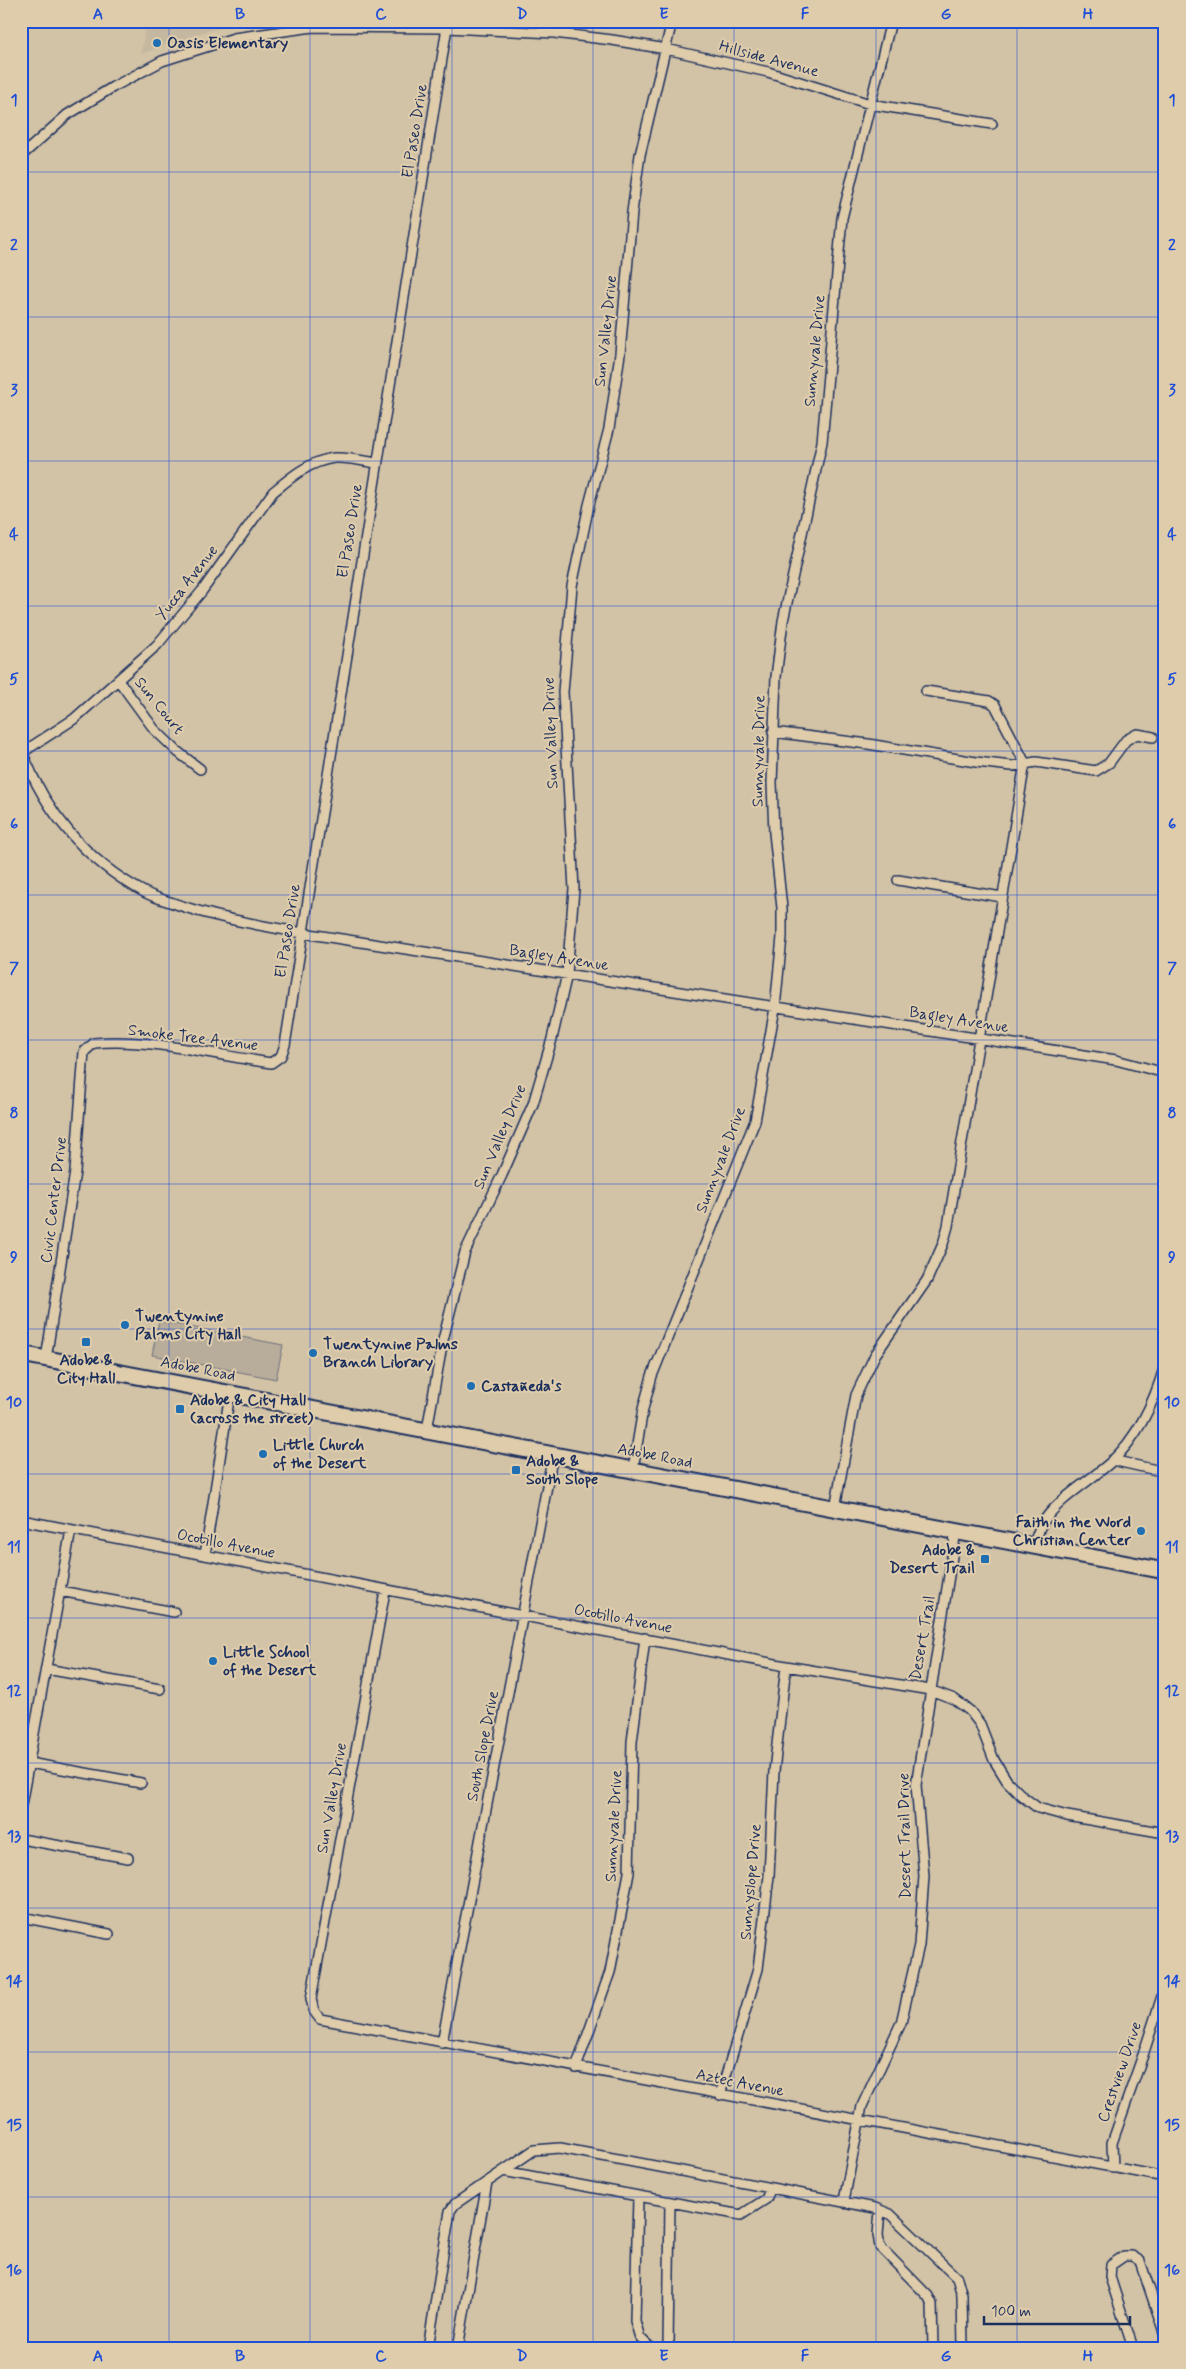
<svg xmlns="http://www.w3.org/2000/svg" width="1186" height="2369" viewBox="0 0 1186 2369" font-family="Mynerve,sans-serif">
	<rect width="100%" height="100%" fill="#d3c3a6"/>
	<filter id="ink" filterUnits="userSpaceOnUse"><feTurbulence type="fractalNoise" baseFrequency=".02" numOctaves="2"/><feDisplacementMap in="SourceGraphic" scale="10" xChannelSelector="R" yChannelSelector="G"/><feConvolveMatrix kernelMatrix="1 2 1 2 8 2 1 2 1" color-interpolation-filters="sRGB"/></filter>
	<g filter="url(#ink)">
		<!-- built -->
		<path fill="#c5b8a1" d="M146,21H256L203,32L141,54Z"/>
		<!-- green -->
		<path fill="#b8ad9b" stroke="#6a6e7c" d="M159,1321L283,1345L276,1379L152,1355Z"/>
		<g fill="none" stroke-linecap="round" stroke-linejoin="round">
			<defs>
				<path id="minor" d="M21,156L67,115L113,87L162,61L234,38L313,27L447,28L554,33L612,40L666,49L768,72L870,104L992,124
					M119,681L154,729L178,752L200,769
					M773,732L868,744L976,762L1012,766L1036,762L1096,771L1109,763L1126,740L1137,734L1153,737
					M21,748C43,810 86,861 144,892C153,897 164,900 173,903C215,918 259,925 303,933L1116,1060L1165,1073
					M23,752L74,719L157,645L202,591L273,492C291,477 310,461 334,458C347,457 363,461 376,463
					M898,880L1002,897
					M46,1359L75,1172L84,1052L94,1043C150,1038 215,1055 271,1063L281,1056L285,1045L448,21
					M427,1430L443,1340L465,1252L502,1175L533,1104L552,1039L567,974L574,889L563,692L572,586L589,505L609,429L620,354L632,212L640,155L672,21
					M1112,1460L1165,1472
					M633,1469L643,1409L652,1376L755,1121L775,1008L782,937V908L774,833L772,783L776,677L783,621L822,442L842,218L891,21
					M835,1508L856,1395L875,1355L927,1280L943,1244L948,1226L1025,763L995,705L989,701L926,691
					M21,1520L786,1666L930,1690L954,1699L970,1711L980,1724L994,1760L1007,1781L1022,1796L1038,1808L1067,1816L1165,1833
					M1033,1546C1036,1539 1038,1530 1042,1524C1056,1500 1090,1481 1111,1462C1138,1437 1155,1400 1165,1365
					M205,1555L230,1393
					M60,1591L174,1612
					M385,1591L311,1999L314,2011L320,2019L1165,2177
					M46,1669L160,1689
					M29,1763L141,1783
					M21,1805L71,1530
					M21,1839L128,1858
					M21,1917L109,1934
					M442,2043L553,1454
					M576,2068L610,1972L629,1873L632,1742L645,1638
					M720,2095L758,1969L769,1876L774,1771L786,1666
					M1113,2168L1112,2143L1143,2055L1165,1987
					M503,2171L741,2215L766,2199L771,2188L875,2208L890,2214L957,2278L962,2295L963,2348
					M638,2197L635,2321L640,2338L651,2348
					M844,2201L862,2106L901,2023L919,1945L924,1876L916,1785L956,1531
					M880,2210L878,2235L880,2247L928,2296L932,2304L933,2348
					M428,2348L450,2211L455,2204L534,2150L560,2148L771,2188
					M458,2348L487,2182
					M668,2348L670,2203
					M1133,2348L1110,2277L1111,2265L1124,2256H1132L1140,2261L1165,2335"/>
				<path id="primary" d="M21,1354L1165,1571"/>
			</defs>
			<!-- minor casing -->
			<use href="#minor" stroke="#1b2f5e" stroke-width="12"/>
			<!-- primary casing -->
			<use href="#primary" stroke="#1b2f5e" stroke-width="19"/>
			<!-- minor -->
			<use href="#minor" stroke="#dfccaa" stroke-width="9"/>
			<!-- primary -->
			<use href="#primary" stroke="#dfccaa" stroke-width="15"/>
		</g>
	</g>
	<!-- grid -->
	<path fill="none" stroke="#1d4ed8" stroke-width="1" stroke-opacity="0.55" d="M169,21V2348M310,21V2348M452,21V2348M593,21V2348M734,21V2348M876,21V2348M1017,21V2348M21,172H1165M21,317H1165M21,461H1165M21,606H1165M21,751H1165M21,895H1165M21,1040H1165M21,1184H1165M21,1329H1165M21,1474H1165M21,1618H1165M21,1763H1165M21,1908H1165M21,2052H1165M21,2197H1165"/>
	<!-- markers -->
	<g fill="#1f6fb2" stroke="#dfccaa" stroke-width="2">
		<circle cx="157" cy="43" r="5"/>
		<circle cx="125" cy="1325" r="5"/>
		<rect x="81" y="1337" width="10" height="10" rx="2.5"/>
		<circle cx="313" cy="1353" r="5"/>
		<circle cx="471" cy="1386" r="5"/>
		<rect x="175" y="1404" width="10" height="10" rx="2.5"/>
		<circle cx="263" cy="1454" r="5"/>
		<rect x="511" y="1465" width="10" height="10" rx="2.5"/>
		<circle cx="1141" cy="1531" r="5"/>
		<rect x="980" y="1554" width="10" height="10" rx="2.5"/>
		<circle cx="213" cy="1661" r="5"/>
	</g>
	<g text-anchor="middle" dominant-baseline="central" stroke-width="4" stroke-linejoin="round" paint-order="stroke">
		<!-- poi labels -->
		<g font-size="16" font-weight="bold" fill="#1b2f5e" stroke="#dfccaa" text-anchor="start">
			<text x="167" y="43">Oasis Elementary</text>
			<text x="135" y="1316">Twentynine<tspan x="135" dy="18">Palms City Hall</tspan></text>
			<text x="323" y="1344">Twentynine Palms<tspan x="323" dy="18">Branch Library</tspan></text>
			<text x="86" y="1360" text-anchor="middle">Adobe &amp;<tspan x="86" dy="18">City Hall</tspan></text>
			<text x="481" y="1386">Castañeda's</text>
			<text x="190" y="1400">Adobe &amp; City Hall<tspan x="190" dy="18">(across the street)</tspan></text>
			<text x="273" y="1445">Little Church<tspan x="273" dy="18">of the Desert</tspan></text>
			<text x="526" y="1461">Adobe &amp;<tspan x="526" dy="18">South Slope</tspan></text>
			<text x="1131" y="1522" text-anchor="end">Faith in the Word<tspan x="1131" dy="18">Christian Center</tspan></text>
			<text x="975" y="1550" text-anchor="end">Adobe &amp;<tspan x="975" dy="18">Desert Trail</tspan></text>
			<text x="223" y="1652">Little School<tspan x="223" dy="18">of the Desert</tspan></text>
		</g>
		<!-- street labels -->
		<g font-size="16" fill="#1b2f5e" stroke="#dfccaa">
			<text transform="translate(769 59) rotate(15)">Hillside Avenue</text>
			<text transform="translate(415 131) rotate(-81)">El Paseo Drive</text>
			<text transform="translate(606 331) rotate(-84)">Sun Valley Drive</text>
			<text transform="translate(815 351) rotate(-85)">Sunnyvale Drive</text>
			<text transform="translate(350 531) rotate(-81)">El Paseo Drive</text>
			<text transform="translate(187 583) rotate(-52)">Yucca Avenue</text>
			<text transform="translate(159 706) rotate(51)">Sun Court</text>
			<text transform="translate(551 733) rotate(-92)">Sun Valley Drive</text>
			<text transform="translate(759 751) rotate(-89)">Sunnyvale Drive</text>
			<text transform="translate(288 931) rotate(-81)">El Paseo Drive</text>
			<text transform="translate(559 958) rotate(9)">Bagley Avenue</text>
			<text transform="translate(959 1020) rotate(9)">Bagley Avenue</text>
			<text transform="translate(193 1038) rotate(7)">Smoke Tree Avenue</text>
			<text transform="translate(500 1137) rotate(-67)">Sun Valley Drive</text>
			<text transform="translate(721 1160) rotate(-69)">Sunnyvale Drive</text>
			<text transform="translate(54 1200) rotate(-83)">Civic Center Drive</text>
			<text transform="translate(198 1369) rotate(11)">Adobe Road</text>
			<text transform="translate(655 1456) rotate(11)">Adobe Road</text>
			<text transform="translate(226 1544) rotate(11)">Ocotillo Avenue</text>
			<text transform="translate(623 1619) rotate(11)">Ocotillo Avenue</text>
			<text transform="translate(923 1638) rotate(-80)">Desert Trail</text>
			<text transform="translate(483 1746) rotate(-79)">South Slope Drive</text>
			<text transform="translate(332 1798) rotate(-80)">Sun Valley Drive</text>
			<text transform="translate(614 1826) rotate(-87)">Sunnyvale Drive</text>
			<text transform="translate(905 1836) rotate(-91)">Desert Trail Drive</text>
			<text transform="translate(751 1882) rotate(-85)">Sunnyslope Drive</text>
			<text transform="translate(1120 2072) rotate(-71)">Crestview Drive</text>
			<text transform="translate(740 2083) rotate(11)">Aztec Avenue</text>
		</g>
	</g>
	<!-- margin -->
	<rect width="1186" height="2369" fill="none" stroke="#dfccaa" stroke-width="55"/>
	<!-- scale -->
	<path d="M984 2316v8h146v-8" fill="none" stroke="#1b2f5e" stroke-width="2.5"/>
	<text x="991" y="2316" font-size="15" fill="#1b2f5e" stroke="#dfccaa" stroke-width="4" paint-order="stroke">100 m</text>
	<rect x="28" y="28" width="1130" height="2314" fill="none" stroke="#1d4ed8" stroke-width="2"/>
	<g font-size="16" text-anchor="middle" font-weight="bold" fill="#1d4ed8">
		<text x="98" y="19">A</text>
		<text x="240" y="19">B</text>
		<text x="381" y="19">C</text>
		<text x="522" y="19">D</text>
		<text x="664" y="19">E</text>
		<text x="805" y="19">F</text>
		<text x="946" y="19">G</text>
		<text x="1088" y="19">H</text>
		<text x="14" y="105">1</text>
		<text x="1172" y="105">1</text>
		<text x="14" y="250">2</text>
		<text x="1172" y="250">2</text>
		<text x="14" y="395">3</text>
		<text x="1172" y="395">3</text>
		<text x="14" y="539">4</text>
		<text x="1172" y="539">4</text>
		<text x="14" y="684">5</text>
		<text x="1172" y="684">5</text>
		<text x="14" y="829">6</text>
		<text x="1172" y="829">6</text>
		<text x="14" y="973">7</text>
		<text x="1172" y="973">7</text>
		<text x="14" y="1118">8</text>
		<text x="1172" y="1118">8</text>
		<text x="14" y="1262">9</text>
		<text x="1172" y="1262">9</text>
		<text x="14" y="1407">10</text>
		<text x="1172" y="1407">10</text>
		<text x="14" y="1552">11</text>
		<text x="1172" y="1552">11</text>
		<text x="14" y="1696">12</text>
		<text x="1172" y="1696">12</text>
		<text x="14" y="1841">13</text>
		<text x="1172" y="1841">13</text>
		<text x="14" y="1986">14</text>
		<text x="1172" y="1986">14</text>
		<text x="14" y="2130">15</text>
		<text x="1172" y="2130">15</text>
		<text x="14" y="2275">16</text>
		<text x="1172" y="2275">16</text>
		<text x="98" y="2361">A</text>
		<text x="240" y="2361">B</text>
		<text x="381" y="2361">C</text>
		<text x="522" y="2361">D</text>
		<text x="664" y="2361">E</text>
		<text x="805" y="2361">F</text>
		<text x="946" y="2361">G</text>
		<text x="1088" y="2361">H</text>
	</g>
</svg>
